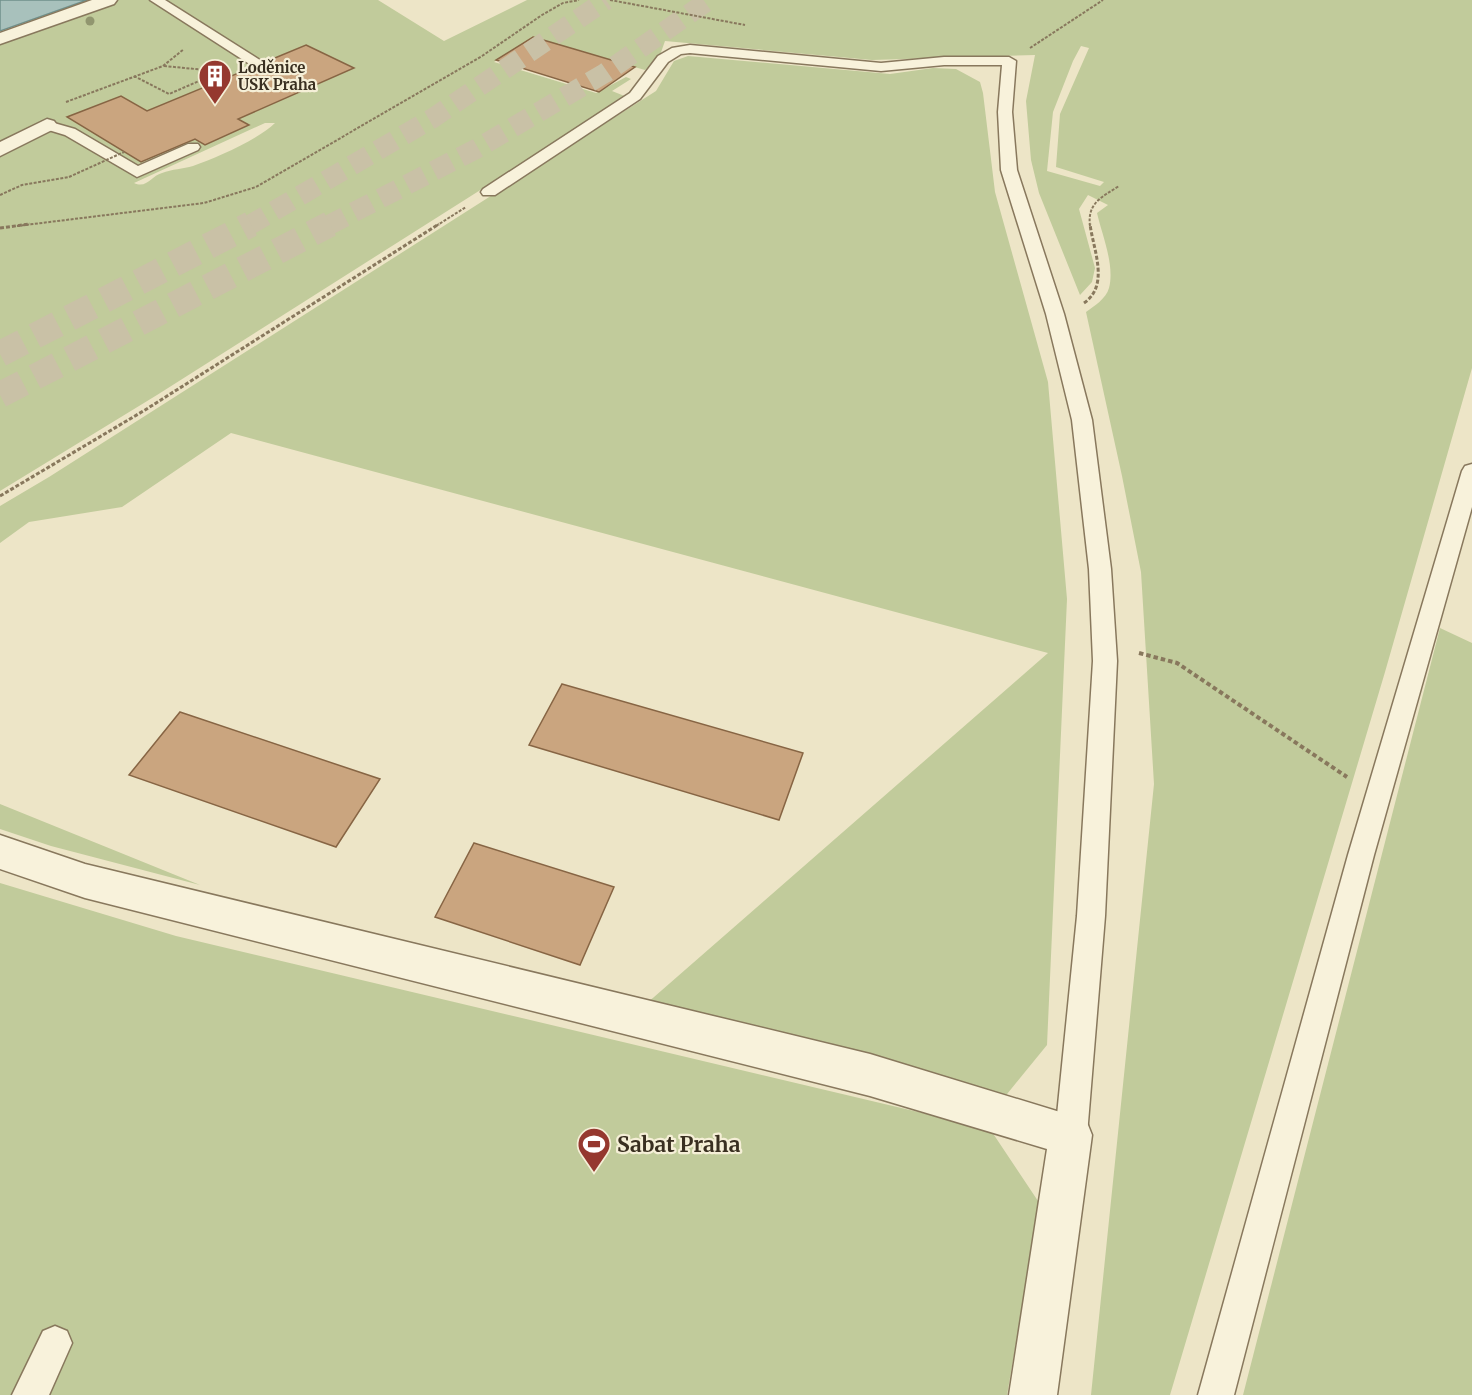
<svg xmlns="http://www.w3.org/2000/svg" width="1472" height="1395" viewBox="0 0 1472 1395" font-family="Merriweather,serif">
	<rect width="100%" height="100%" fill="#ede5c7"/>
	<!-- green -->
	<path fill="#c1cb9b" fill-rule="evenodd" d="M118,0H378L444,41L527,0H1472V368L1385,672L1170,1395H1091L1154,784L1141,572L1122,476L1086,312C1094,306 1106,299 1109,288C1115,265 1102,235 1097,213L1108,205L1088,195L1079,209L1095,268L1092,282L1080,295L1039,193L1031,160L1026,101L1035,55L872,60L665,41L659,58L645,70L533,38L494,62L596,93L626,77L631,79L612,91L627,97L157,395L0,491V43ZM1081,46L1089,48L1060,114L1056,167L1104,182L1100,186L1047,171L1053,112L1073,61ZM265,123H275C259,139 216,158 193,166C183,169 172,169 162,173C151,176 147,189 134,183Z
		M688,56L890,74L933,68L956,69L980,82L983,93L995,192L1048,382L1067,599L1047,1045L1003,1099L638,1011L1048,653L231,433L122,507L29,522L0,543V506L49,477L656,91L674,61Z
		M1440,628L1472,643V1395H1243Z
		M0,804L200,885L51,846L0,829Z
		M0,883L176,936L990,1129L1040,1204L1007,1395H0Z"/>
	<!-- water -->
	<path fill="#a8c1bc" stroke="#6f908b" stroke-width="1.5" d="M0,0H87L0,31Z"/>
	<!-- building -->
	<path fill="#caa57f" stroke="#876544" stroke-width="1.5" d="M533,37L574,49L635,67L599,92L496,60Z
		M306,45L354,68L238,119L249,125L205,145L195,139L141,162L67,117L121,96L147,111Z
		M562,684L803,753L779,820L529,745Z
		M180,712L380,779L336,847L129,775Z
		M474,843L614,887L580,965L435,917Z"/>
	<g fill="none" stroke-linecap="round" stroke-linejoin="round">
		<!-- trunk-tunnel-far1 -->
		<path stroke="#c9c1a6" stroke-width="20" stroke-dasharray="20 10" stroke-linecap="butt" d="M248,226L433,118L606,0
			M327,226L476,149L605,73L709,0"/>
		<!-- trunk-tunnel -->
		<path stroke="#c9c1a6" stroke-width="26" stroke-dasharray="26 13" stroke-linecap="butt" d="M0,354L251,224
			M0,395L330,224"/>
		<defs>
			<path id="service" d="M150,0H165L263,62L261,65H251Z
				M690,45L881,63L944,57H1009L1016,61L1012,112L1017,170L1064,314L1092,420L1111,569L1117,661L1105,916L1087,1135L1082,1146L1071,1151L1060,1146L1055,1135L1077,916L1093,661L1089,569L1072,420L1046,314L1001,170L998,112L1002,65H944L881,71L690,53L681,54L668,62L640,99L495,195H483L481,192L483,189L630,93L658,56L672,48Z
				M47,121L75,129L138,166L188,144H198L200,147L198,150L137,177L65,135L42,128L40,125L42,122Z
				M1472,464V507L1374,855L1234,1395H1198L1348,855L1462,471L1465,466Z
				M55,1326L67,1331L72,1343L49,1395H12L43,1331Z"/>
			<path id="pedestrian" d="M92,0H117L114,4L0,44V33Z"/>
			<path id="minor" d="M47,119L54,121L57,125L54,129L0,156V142Z
				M0,835L85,864L870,1054L1086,1120L1092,1135L1057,1395H1009L1047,1149L870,1096L85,898L0,869Z"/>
		</defs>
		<!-- service casing -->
		<use href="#service" stroke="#88785d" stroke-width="3"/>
		<!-- pedestrian casing -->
		<use href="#pedestrian" stroke="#88785d" stroke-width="3"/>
		<!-- minor casing -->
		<use href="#minor" stroke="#88785d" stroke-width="3"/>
		<!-- path-far2 -->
		<path stroke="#88785d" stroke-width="2" stroke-dasharray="3 1.5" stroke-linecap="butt" d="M610,0L745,25
			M1030,48L1103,0
			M164,66L216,71
			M134,76L169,94L220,72
			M66,102L163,66L184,49
			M0,195L22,185L69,177
			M17,226L204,203L256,187L482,56L542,15L563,3L579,0
			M436,226L466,207
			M1090,226C1087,203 1102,197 1119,186"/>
		<!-- path-far1 -->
		<path stroke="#88785d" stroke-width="3" stroke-dasharray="4 2" stroke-linecap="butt" d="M0,228L30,224
			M1084,303C1110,285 1093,249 1090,224
			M0,496L145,410L439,224"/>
		<!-- path -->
		<path stroke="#88785d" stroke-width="4" stroke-dasharray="4.5 3" stroke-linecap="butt" d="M1139,653L1177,663L1347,777"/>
		<!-- service -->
		<use href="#service" fill="#f8f2db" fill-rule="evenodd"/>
		<!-- pedestrian -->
		<use href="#pedestrian" fill="#f8f2db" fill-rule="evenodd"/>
		<!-- minor -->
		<use href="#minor" fill="#f8f2db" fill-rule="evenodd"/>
		<!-- path-bridge -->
		<path stroke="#88785d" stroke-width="2" stroke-dasharray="3 1.5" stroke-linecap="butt" d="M69,177L124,152"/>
	</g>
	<!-- trees -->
	<circle fill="#91966f" cx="90" cy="21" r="4.5"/>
	<!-- icons -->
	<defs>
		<symbol id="building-pin" viewBox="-11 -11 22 30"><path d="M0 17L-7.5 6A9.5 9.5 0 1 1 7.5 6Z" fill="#95382f" stroke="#f5efd7"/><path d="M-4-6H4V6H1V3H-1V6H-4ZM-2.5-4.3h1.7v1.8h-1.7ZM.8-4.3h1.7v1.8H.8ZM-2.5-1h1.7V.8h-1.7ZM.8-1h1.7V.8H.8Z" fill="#fff"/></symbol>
		<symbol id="stadium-pin" viewBox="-11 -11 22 30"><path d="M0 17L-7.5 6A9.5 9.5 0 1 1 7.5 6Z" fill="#95382f" stroke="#f5efd7"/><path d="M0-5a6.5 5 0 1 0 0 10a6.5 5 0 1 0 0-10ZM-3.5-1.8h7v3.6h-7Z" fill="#fff"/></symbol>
	</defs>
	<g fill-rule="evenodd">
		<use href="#building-pin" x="196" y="57" width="38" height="52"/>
		<use href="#stadium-pin" x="575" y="1125" width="38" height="52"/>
	</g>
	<g text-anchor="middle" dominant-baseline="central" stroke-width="4.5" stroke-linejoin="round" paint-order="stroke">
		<!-- far-poi labels -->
		<g font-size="15" font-weight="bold" fill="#392f20" stroke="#f5efd7" text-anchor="start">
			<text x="238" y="67">Loděnice<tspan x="238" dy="17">USK Praha</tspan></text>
		</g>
		<!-- near-poi labels -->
		<g font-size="21" font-weight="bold" fill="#392f20" stroke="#f5efd7" text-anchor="start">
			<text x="617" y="1144">Sabat Praha</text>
		</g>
	</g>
</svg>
